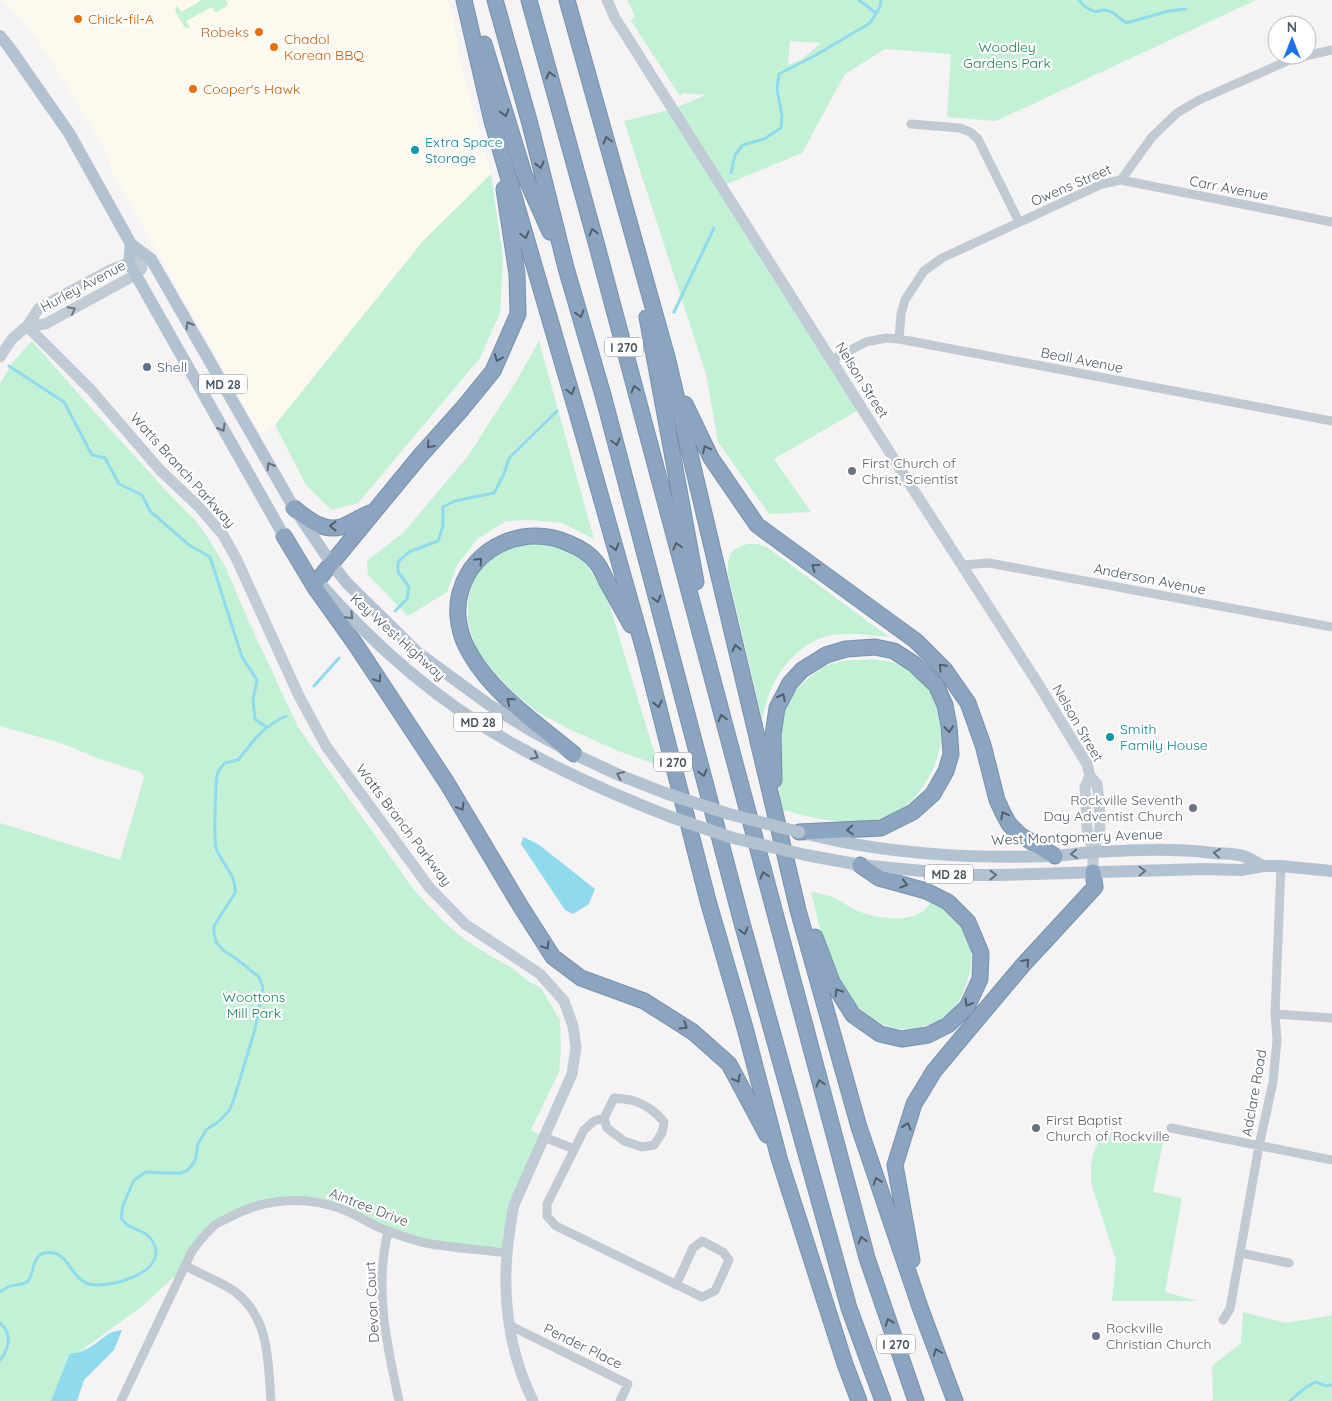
<svg xmlns="http://www.w3.org/2000/svg" width="1332" height="1401" viewBox="0 0 1332 1401" font-family="Quicksand,sans-serif">
	<rect width="100%" height="100%" fill="#f5f3f3"/>
	<!-- commercial -->
	<path fill="#fdf9ef" d="M1,0H448L454,22L460,59L491,174L423,241L275,425L261,435L113,174L105,150L51,60L23,21Z"/>
	<!-- green -->
	<path fill="#c3f1d5" fill-rule="evenodd" d="M202,0H226L228,4L227,6L217,12H215L212,7L186,21L190,28H185L175,11L177,5L181,12Z
		M627,0H1256L996,121L947,117L951,54L885,49L845,74L802,153L722,186L862,408L774,459L811,512L769,514L718,442L706,374L624,121L673,109L706,95L683,93L680,96L631,21L635,16ZM790,41L820,43V44L801,60L788,65Z
		M491,174L503,257L500,313L480,358L358,503L331,510L306,485L275,425L423,241Z
		M32,341L91,408L169,494L194,519L205,533L225,566L249,622L298,727L414,890L443,921L464,939L489,955L512,968L528,981L541,988L560,1020L561,1050L559,1072L531,1130L544,1137L514,1206L507,1253L429,1244L339,1208L280,1200L216,1225L186,1266L141,1307L70,1359L53,1401H0V823L120,860L144,777L140,772L97,758L61,743L0,726V384L13,362Z
		M539,341L594,539L562,523L531,520L506,521L477,539L457,565L447,592L408,616L368,575L367,561L404,532L468,456L517,380Z
		M539,542L568,549L587,565L607,597L658,765L618,751L567,728L538,712L516,695L492,670L475,646L468,622V602L472,583L480,569L498,554L516,544Z
		M748,544H758L768,548L889,637C868,635 844,631 824,637C802,644 784,663 774,683C768,694 765,707 762,719L728,574C727,555 730,549 748,544Z
		M848,660C864,660 882,658 897,664C906,667 915,675 922,682C949,708 946,749 927,780C921,789 915,799 905,806C896,812 882,818 870,821C844,827 806,816 780,809C780,779 775,719 793,694C801,684 814,673 825,666C832,663 841,662 848,660Z
		M811,892C817,893 824,894 830,896C839,899 846,905 854,909C871,918 905,923 922,912C926,910 929,904 932,900C967,916 979,947 967,982C964,990 961,999 955,1006C936,1029 902,1036 876,1021C858,1010 843,991 833,973C830,966 828,958 826,951C820,931 816,911 811,892Z
		M1111,1131L1163,1142L1153,1192L1182,1198L1165,1292L1198,1301H1112L1116,1260L1091,1183V1165L1094,1151L1100,1139Z
		M1243,1312L1285,1323L1329,1316L1332,1314V1401H1211L1213,1398L1212,1366L1241,1343Z"/>
	<!-- water -->
	<path fill="#90daee" d="M523,837L538,844L595,889L589,904L573,914L565,910L521,844Z
		M122,1330L114,1350L84,1380L77,1401H51L70,1353C84,1355 98,1341 110,1333C114,1331 118,1331 122,1330Z"/>
	<g fill="none" stroke-linecap="round" stroke-linejoin="round">
		<!-- stream -->
		<path stroke="#90daee" stroke-width="3" d="M859,0L876,13
			M1079,0C1084,7 1088,9 1096,12C1109,5 1117,17 1126,23L1169,11L1186,9
			M731,173L735,155L743,145L764,139L781,128L782,116L777,89L779,74L816,55L870,23L880,7L881,0
			M674,312L714,228
			M9,366L64,402L92,455L105,458L119,484L142,495L150,511L189,545L210,557L242,657L257,680L253,700L255,719L266,727
			M395,611L407,599L409,587L398,572V562L409,552L438,541L443,526V507L455,501L494,493L504,474L509,458L557,411
			M314,686L339,658
			M0,1292C3,1290 6,1288 10,1286C15,1285 24,1285 28,1281C34,1275 32,1255 45,1253C68,1248 70,1279 89,1284C110,1289 170,1272 153,1242C145,1227 131,1233 121,1218L123,1205L134,1180L146,1172L168,1173H181L188,1170L195,1161L198,1144L206,1130L218,1122L229,1111L234,1099L255,1029L263,988L259,977L234,957L224,951L216,942L214,933V926L235,893C237,875 222,865 216,848C214,841 215,779 218,772C220,768 223,765 225,763L238,760C254,740 262,727 286,716
			M0,1323C12,1333 10,1348 0,1360
			M1290,1401L1305,1388L1315,1382L1327,1386L1332,1385"/>
		<defs>
			<path id="highway" d="M464,0L492,121L580,423L644,650L708,901L745,1028L779,1158L845,1364L859,1401
				M495,0L530,124L566,268L603,395L742,923L849,1308L883,1401
				M529,0L597,246L867,1258L916,1401
				M567,0L667,357L798,910L859,1127L921,1310L955,1401
				M484,44L524,174L550,232
				M647,317L696,582
				M685,404L711,458L757,525L916,641L945,670L968,703L983,745L997,800L1003,813L1009,824L1020,835L1055,856
				M294,508C307,518 322,532 341,527C350,524 360,517 370,513
				M284,536L314,586L356,645L447,783L521,907L553,957L581,978L644,1001L693,1032L729,1064L767,1135
				M317,581L420,456L462,409L493,371L518,314L517,274L504,189
				M574,754C539,725 494,695 471,655C459,636 454,611 461,590C474,545 527,524 568,543C578,547 589,553 596,562C601,568 604,576 607,582C615,596 623,611 631,625
				M774,780L773,735L777,708L790,683L802,670L826,655L846,649L875,647L894,651L914,664L936,685L945,705L949,726L951,754L946,771L933,794L913,812L881,828L799,832
				M815,937L832,982L853,1015L880,1034L902,1039L928,1035L948,1025L967,1007L980,979L981,953L968,922L948,902L926,891L879,878L860,865
				M912,1260L895,1165L914,1104L934,1071L964,1035L1023,965L1095,887L1093,872"/>
		</defs>
		<!-- highway casing -->
		<use href="#highway" stroke="#7690ad" stroke-width="17"/>
		<!-- street -->
		<path stroke="#c1cad2" stroke-width="9" d="M911,124L960,128L970,132L978,139L1019,222
			M1121,180L1332,222
			M899,339L901,314L905,300L924,271L942,258L1102,184L1121,180L1152,137L1177,113L1199,100L1292,59L1332,50
			M831,360L866,342L886,338L899,339L1332,421
			M962,565L989,563L1332,627
			M1275,1014L1332,1018
			M604,1118L607,1128L624,1141L642,1147L654,1145L662,1133L664,1122C657,1113 645,1104 634,1101C628,1099 620,1099 614,1098L604,1118L594,1121L584,1130L547,1204V1216L556,1226L702,1297L715,1291L729,1260L723,1252L702,1241L693,1248L676,1285
			M1171,1128L1332,1160
			M544,1137L574,1149
			M388,1232C374,1288 387,1346 399,1401
			M1240,1253L1289,1263
			M186,1266C200,1274 221,1282 234,1291C270,1317 268,1362 271,1401
			M1223,1320L1230,1309L1259,1146L1273,1082L1277,1040L1275,1014L1281,866
			M509,1325L628,1384L620,1401
			M121,1401L192,1251C199,1242 206,1232 215,1225C219,1222 224,1220 228,1218C263,1199 302,1195 339,1208C357,1214 373,1227 391,1232C404,1237 418,1242 431,1244C456,1248 482,1250 507,1253"/>
		<!-- secondary -->
		<path stroke="#c1cbd6" stroke-width="11" d="M607,0L615,18L911,486L1037,682L1087,764L1090,776L1097,784L1099,800L1100,829L1093,852
			M27,326L91,390L160,470L199,507L223,535L236,558L299,696L326,746L429,887L465,924L540,974L564,1001L573,1026L576,1047L572,1074L514,1205C511,1218 510,1230 508,1243C502,1297 509,1352 533,1401
			M27,326L46,324L49,322L135,275L142,268
			M0,357L12,339L27,326L39,308L110,270L129,263L151,259
			M1090,776L1085,787L1087,828L1093,852V872"/>
		<!-- primary -->
		<path stroke="#b3c2d1" stroke-width="12" d="M0,36L9,47L69,133L131,244L151,259L294,508L331,563L347,583L417,652L488,704L530,730L574,754L619,775L665,793
			M131,244L129,263L284,536L289,543
			M316,579C372,644 439,702 513,744C564,773 617,796 671,817
			M808,834C884,854 975,859 1053,856C1067,855 1081,853 1095,852C1134,850 1173,848 1213,853C1222,854 1234,853 1243,856C1250,858 1257,863 1263,866
			M806,855L860,865L965,875H999L1204,869L1241,870L1263,866H1281L1332,871"/>
		<!-- highway -->
		<use href="#highway" stroke="#8ba5c1" stroke-width="15"/>
		<!-- primary-bridge -->
		<path stroke="#b3c2d1" stroke-width="12" d="M665,793L729,814L799,832
			M671,817L733,838L806,855"/>
	</g>
	<!-- one-way arrows -->
	<defs><path id="oneway-chevron" d="M-2-3.5L2.5 0L-2 3.5" fill="none" stroke-width="1.6" stroke-linecap="round" stroke-linejoin="round" transform="scale(1.25)"/></defs>
	<g stroke="#505e6b">
		<use href="#oneway-chevron" transform="translate(550 75) rotate(-105)"/>
		<use href="#oneway-chevron" transform="translate(505 113) rotate(73)"/>
		<use href="#oneway-chevron" transform="translate(607 140) rotate(-106)"/>
		<use href="#oneway-chevron" transform="translate(540 165) rotate(76)"/>
		<use href="#oneway-chevron" transform="translate(593 232) rotate(-105)"/>
		<use href="#oneway-chevron" transform="translate(525 235) rotate(74)"/>
		<use href="#oneway-chevron" transform="translate(580 314) rotate(74)"/>
		<use href="#oneway-chevron" transform="translate(498 358) rotate(112)"/>
		<use href="#oneway-chevron" transform="translate(635 389) rotate(-105)"/>
		<use href="#oneway-chevron" transform="translate(571 391) rotate(74)"/>
		<use href="#oneway-chevron" transform="translate(616 442) rotate(75)"/>
		<use href="#oneway-chevron" transform="translate(430 445) rotate(132)"/>
		<use href="#oneway-chevron" transform="translate(706 449) rotate(-115)"/>
		<use href="#oneway-chevron" transform="translate(333 526) rotate(-180)"/>
		<use href="#oneway-chevron" transform="translate(677 546) rotate(-105)"/>
		<use href="#oneway-chevron" transform="translate(615 547) rotate(74)"/>
		<use href="#oneway-chevron" transform="translate(479 561) rotate(-47)"/>
		<use href="#oneway-chevron" transform="translate(815 567) rotate(-144)"/>
		<use href="#oneway-chevron" transform="translate(657 599) rotate(75)"/>
		<use href="#oneway-chevron" transform="translate(736 648) rotate(-103)"/>
		<use href="#oneway-chevron" transform="translate(942 667) rotate(-133)"/>
		<use href="#oneway-chevron" transform="translate(378 679) rotate(57)"/>
		<use href="#oneway-chevron" transform="translate(782 697) rotate(-62)"/>
		<use href="#oneway-chevron" transform="translate(510 701) rotate(-141)"/>
		<use href="#oneway-chevron" transform="translate(658 704) rotate(76)"/>
		<use href="#oneway-chevron" transform="translate(722 718) rotate(-105)"/>
		<use href="#oneway-chevron" transform="translate(949 729) rotate(83)"/>
		<use href="#oneway-chevron" transform="translate(703 773) rotate(75)"/>
		<use href="#oneway-chevron" transform="translate(461 807) rotate(59)"/>
		<use href="#oneway-chevron" transform="translate(1004 815) rotate(-119)"/>
		<use href="#oneway-chevron" transform="translate(850 830) rotate(177)"/>
		<use href="#oneway-chevron" transform="translate(764 875) rotate(-105)"/>
		<use href="#oneway-chevron" transform="translate(904 884) rotate(16)"/>
		<use href="#oneway-chevron" transform="translate(744 931) rotate(74)"/>
		<use href="#oneway-chevron" transform="translate(546 946) rotate(57)"/>
		<use href="#oneway-chevron" transform="translate(1026 962) rotate(-48)"/>
		<use href="#oneway-chevron" transform="translate(838 992) rotate(-122)"/>
		<use href="#oneway-chevron" transform="translate(968 1003) rotate(121)"/>
		<use href="#oneway-chevron" transform="translate(684 1026) rotate(32)"/>
		<use href="#oneway-chevron" transform="translate(737 1079) rotate(62)"/>
		<use href="#oneway-chevron" transform="translate(820 1083) rotate(-105)"/>
		<use href="#oneway-chevron" transform="translate(907 1126) rotate(-73)"/>
		<use href="#oneway-chevron" transform="translate(877 1181) rotate(-109)"/>
		<use href="#oneway-chevron" transform="translate(862 1240) rotate(-105)"/>
		<use href="#oneway-chevron" transform="translate(889 1322) rotate(-109)"/>
		<use href="#oneway-chevron" transform="translate(937 1352) rotate(-111)"/>
	</g>
	<use stroke="#6e7984" href="#oneway-chevron" transform="translate(72 310) rotate(-28)"/>
	<g stroke="#64717d">
		<use href="#oneway-chevron" transform="translate(189 325) rotate(-120)"/>
		<use href="#oneway-chevron" transform="translate(222 428) rotate(60)"/>
		<use href="#oneway-chevron" transform="translate(270 466) rotate(-120)"/>
		<use href="#oneway-chevron" transform="translate(350 616) rotate(47)"/>
		<use href="#oneway-chevron" transform="translate(535 756) rotate(27)"/>
		<use href="#oneway-chevron" transform="translate(620 775) rotate(-157)"/>
		<use href="#oneway-chevron" transform="translate(1217 853) rotate(-174)"/>
		<use href="#oneway-chevron" transform="translate(1074 854) rotate(175)"/>
		<use href="#oneway-chevron" transform="translate(1142 871) rotate(-2)"/>
		<use href="#oneway-chevron" transform="translate(993 875)"/>
	</g>
	<!-- markers -->
	<g fill="#e8710a" stroke="#fff" stroke-width="2">
		<circle cx="78" cy="19" r="5"/>
		<circle cx="259" cy="32" r="5"/>
		<circle cx="274" cy="47" r="5"/>
		<circle cx="193" cy="89" r="5"/>
	</g>
	<g fill="#0f9aa8" stroke="#fff" stroke-width="2">
		<circle cx="415" cy="150" r="5"/>
		<circle cx="1110" cy="737" r="5"/>
	</g>
	<circle fill="#5c6f8a" stroke="#fff" stroke-width="2" cx="147" cy="367" r="5"/>
	<g fill="#6b7280" stroke="#fff" stroke-width="2">
		<circle cx="852" cy="471" r="5"/>
		<circle cx="1193" cy="808" r="5"/>
		<circle cx="1036" cy="1128" r="5"/>
		<circle cx="1096" cy="1336" r="5"/>
	</g>
	<g text-anchor="middle" dominant-baseline="central" stroke-width="4.5" stroke-linejoin="round" paint-order="stroke">
		<!-- shield labels -->
		<g fill="#fff" stroke="#808990" stroke-width="1">
			<rect x="605" y="337.5" width="38" height="19" rx="4"/>
			<rect x="199" y="374.5" width="48" height="19" rx="4"/>
			<rect x="454" y="712.5" width="48" height="19" rx="4"/>
			<rect x="654" y="752.5" width="38" height="19" rx="4"/>
			<rect x="925" y="864.5" width="48" height="19" rx="4"/>
			<rect x="877" y="1334.5" width="38" height="19" rx="4"/>
		</g>
		<g font-size="12" font-weight="bold" fill="#4a5661">
			<text x="624" y="347">I 270</text>
			<text x="223" y="384">MD 28</text>
			<text x="478" y="722">MD 28</text>
			<text x="673" y="762">I 270</text>
			<text x="949" y="874">MD 28</text>
			<text x="896" y="1344">I 270</text>
		</g>
		<!-- food labels -->
		<g font-size="14" fill="#c56008" stroke="#fff" text-anchor="start">
			<text x="88" y="19">Chick-fil-A</text>
			<text x="249" y="32" text-anchor="end">Robeks</text>
			<text x="284" y="39">Chadol<tspan x="284" dy="16">Korean BBQ</tspan></text>
			<text x="203" y="89">Cooper's Hawk</text>
		</g>
		<!-- park labels -->
		<g font-size="14" fill="#17864f" stroke="#fff">
			<text x="1007" y="47">Woodley<tspan x="1007" dy="16">Gardens Park</tspan></text>
			<text x="254" y="997">Woottons<tspan x="254" dy="16">Mill Park</tspan></text>
		</g>
		<!-- culture labels -->
		<g font-size="14" fill="#0d838f" stroke="#fff" text-anchor="start">
			<text x="425" y="142">Extra Space<tspan x="425" dy="16">Storage</tspan></text>
			<text x="1120" y="729">Smith<tspan x="1120" dy="16">Family House</tspan></text>
		</g>
		<!-- street labels -->
		<g font-size="14" fill="#4a5661" stroke="#fff">
			<text transform="translate(1071 185) rotate(-23)">Owens Street</text>
			<text transform="translate(1229 188) rotate(11)">Carr Avenue</text>
			<text transform="translate(83 286) rotate(-28)">Hurley Avenue</text>
			<text transform="translate(1082 360) rotate(11)">Beall Avenue</text>
			<text transform="translate(862 380) rotate(58)">Nelson Street</text>
			<text transform="translate(183 470) rotate(48)">Watts Branch Parkway</text>
			<text transform="translate(1150 579) rotate(11)">Anderson Avenue</text>
			<text transform="translate(398 637) rotate(42)">Key West Highway</text>
			<text transform="translate(1078 723) rotate(60)">Nelson Street</text>
			<text transform="translate(404 825) rotate(53)">Watts Branch Parkway</text>
			<text transform="translate(1077 837) rotate(-2)">West Montgomery Avenue</text>
			<text transform="translate(1254 1093) rotate(-80)">Adclare Road</text>
			<text transform="translate(369 1207) rotate(21)">Aintree Drive</text>
			<text transform="translate(372 1302) rotate(-93)">Devon Court</text>
			<text transform="translate(583 1346) rotate(26)">Pender Place</text>
		</g>
		<!-- service labels -->
		<g font-size="14" fill="#4e5e75" stroke="#fff" text-anchor="start">
			<text x="157" y="367">Shell</text>
		</g>
		<!-- worship labels -->
		<g font-size="14" fill="#5b616d" stroke="#fff" text-anchor="start">
			<text x="862" y="463">First Church of<tspan x="862" dy="16">Christ, Scientist</tspan></text>
			<text x="1183" y="800" text-anchor="end">Rockville Seventh<tspan x="1183" dy="16">Day Adventist Church</tspan></text>
			<text x="1046" y="1120">First Baptist<tspan x="1046" dy="16">Church of Rockville</tspan></text>
			<text x="1106" y="1328">Rockville<tspan x="1106" dy="16">Christian Church</tspan></text>
		</g>
	</g>
	<!-- north arrow -->
	<g transform="translate(1292 40)"><circle r="24" fill="#ffffff" stroke="#b7bbc0"/>
	<path d="M0-4L9 19L0 12L-9 19Z" fill="#1a73e8"/>
	<text y="-8" font-size="14" font-weight="bold" text-anchor="middle" fill="#4a5661">N</text>
	</g>
</svg>
